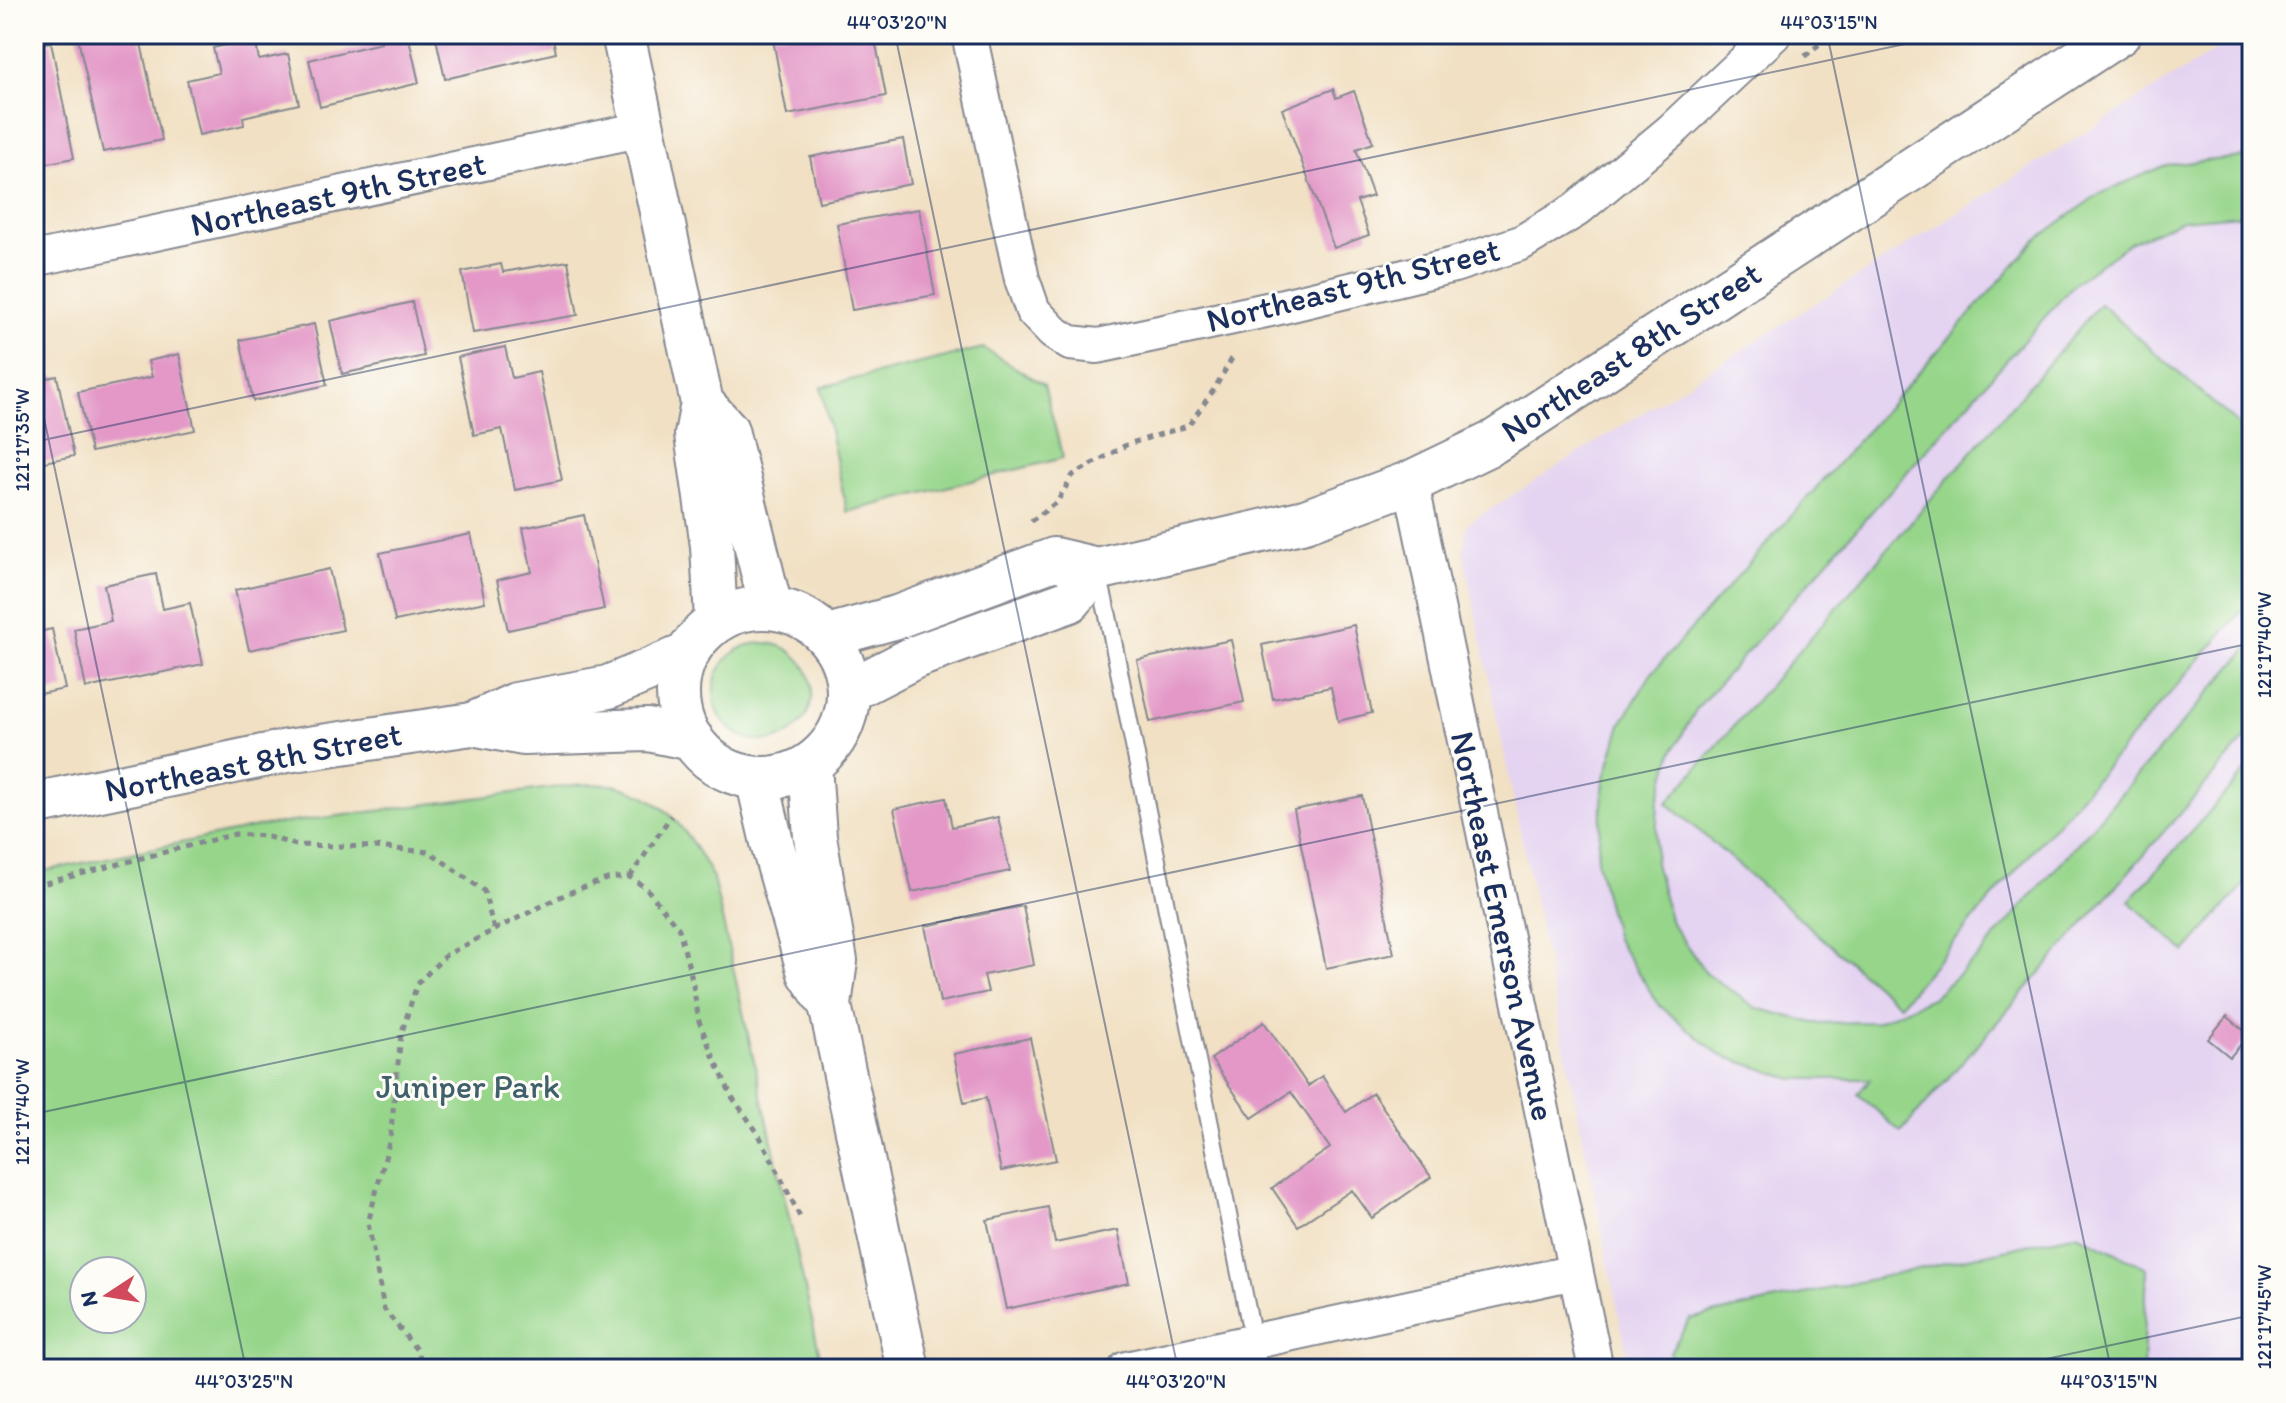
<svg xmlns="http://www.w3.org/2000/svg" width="2286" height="1403" viewBox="0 0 2286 1403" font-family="Itim,sans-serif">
	<rect width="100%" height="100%" fill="#fdfcf7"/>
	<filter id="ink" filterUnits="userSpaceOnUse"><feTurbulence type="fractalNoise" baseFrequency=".0125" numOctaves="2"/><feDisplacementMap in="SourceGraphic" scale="16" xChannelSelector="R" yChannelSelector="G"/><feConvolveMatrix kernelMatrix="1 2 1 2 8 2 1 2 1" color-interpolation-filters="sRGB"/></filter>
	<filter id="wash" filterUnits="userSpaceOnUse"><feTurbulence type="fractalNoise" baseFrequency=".006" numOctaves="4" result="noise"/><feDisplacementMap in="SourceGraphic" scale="32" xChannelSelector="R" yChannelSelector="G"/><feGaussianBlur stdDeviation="1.8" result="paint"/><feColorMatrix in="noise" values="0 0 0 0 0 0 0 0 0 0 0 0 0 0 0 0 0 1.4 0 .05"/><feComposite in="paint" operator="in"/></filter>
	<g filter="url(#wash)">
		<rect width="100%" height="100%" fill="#f1e0c3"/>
		<!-- built -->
		<path fill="#e4d3f1" d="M2241,34H2252V1369H1630L1463,551L1467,524Z"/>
		<!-- green -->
		<path fill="#96d58a" stroke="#588274" stroke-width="2" fill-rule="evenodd" d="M2242,157L2252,159V217L2240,215L2182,220L2129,243L2076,282L1697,708L1672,753L1658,802L1655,863L1671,923L1706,973L1756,1008L1814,1023L1876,1022L1932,998L1978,957L2252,644V731L1901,1132L1858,1094L1870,1079H1793L1720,1055L1660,1006L1616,939L1597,862L1604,781L1621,724L1651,674L2036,240L2097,195L2166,165Z
			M2100,304L2252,437V599L1899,1005L1667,803Z
			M983,348L1044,385L1063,458L847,512L821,387Z
			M714 692a49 49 0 1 1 98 0a49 49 0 1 1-98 0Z
			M2252,764V876L2185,952L2129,901Z
			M582,784C595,785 609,783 621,787C670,800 690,837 713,878L823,1369H34V873L262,826ZM132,1271V1319H84V1271Z
			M2077,1234L2147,1268L2143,1369H1674L1670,1352L1690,1319Z"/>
		<g id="blocks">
			<!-- building -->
			<path fill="#e398c8" d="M77,34H139L162,140L103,152Z
				M379,34H408L419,83L320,107L309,60L381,43Z
				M435,34H552L556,53L445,79Z
				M772,34H874L886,96L787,115Z
				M255,38L259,60L288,54L299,104L243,117L244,125L199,135L187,80L219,73L213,48Z
				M51,42L74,158L34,166V45Z
				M1333,89L1336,98L1354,91L1373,143L1356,149L1373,196L1357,201L1369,235L1334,248L1282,109Z
				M903,139L911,184L819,202L810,157Z
				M919,209L935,295L852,310L837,224Z
				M568,261L578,315L473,333L462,272L501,264L503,272Z
				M412,302L424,356L342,374L330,321Z
				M314,324L327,385L253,401L240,340Z
				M505,347L512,378L539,372L562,480L515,490L502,429L474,435L458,357Z
				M179,354L195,430L91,452L78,392L152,377L148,361Z
				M57,376L74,456L34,464V381Z
				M584,515L604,609L508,630L497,580L532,572L523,528Z
				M471,534L485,602L395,621L380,553Z
				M329,569L343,630L249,650L235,590Z
				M156,574L163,609L190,603L203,664L86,688L74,629L111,621L104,585Z
				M1354,625L1372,713L1338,721L1331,687L1273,699L1262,645Z
				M52,629L65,689L34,695V633Z
				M1231,640L1244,702L1150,722L1137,660Z
				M1362,796L1394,954L1326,968L1294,810Z
				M946,798L952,827L998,817L1010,871L912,892L894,809Z
				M1023,906L1034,965L984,975L988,992L940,1002L925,926Z
				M2227,1016L2249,1035L2230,1057L2208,1039Z
				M1264,1022L1308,1086L1322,1076L1346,1112L1373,1093L1431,1177L1372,1218L1352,1190L1298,1226L1272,1188L1330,1148L1291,1092L1252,1118L1211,1059Z
				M1030,1038L1056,1160L1001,1171L986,1098L964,1103L954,1054Z
				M1048,1207L1055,1243L1118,1230L1129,1283L1006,1309L987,1220Z"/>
		</g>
	</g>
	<g filter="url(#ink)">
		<use href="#blocks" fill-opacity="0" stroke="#868890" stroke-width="2"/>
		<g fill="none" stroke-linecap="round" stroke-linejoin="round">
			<defs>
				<path id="service" d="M1098,574L1108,616L1259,1369"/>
				<path id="minor" d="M969,34L1022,279L1033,311L1053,332L1070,343L1098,346L1271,309L1454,265L1521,243L1576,210L1672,130L1774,34
					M34,259L643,129
					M1411,482L1596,1369
					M1126,1369L1575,1272"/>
				<path id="tertiary" d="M623,34L702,403L696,435L712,546L716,621
					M702,403L727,430L771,608
					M678 693a85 85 0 1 1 170 0a85 85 0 1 1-170 0Z
					M828,636L897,617L1054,559L1097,569L1305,521L1411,482L1492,443L2119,34
					M849,691L915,657L1070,601L1097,569
					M472,724L523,734L648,730L692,739
					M810,765L815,837L836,961L830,1005L908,1369
					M757,778L773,847L809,973L830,1005
					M34,804L287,751L472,724L516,704L608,687L688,654"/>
			</defs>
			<!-- service casing -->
			<use href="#service" stroke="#868890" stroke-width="20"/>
			<!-- minor casing -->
			<use href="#minor" stroke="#868890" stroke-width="38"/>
			<!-- tertiary casing -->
			<use href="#tertiary" stroke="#868890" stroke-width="46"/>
			<!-- path -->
			<path stroke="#868890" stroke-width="5" stroke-dasharray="6 6" stroke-linecap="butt" d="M1805,56L1832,34
				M1031,521L1057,502L1073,475L1128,444L1188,426L1213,391L1234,355
				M630,877L671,816
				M34,886L235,834L265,836L296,845L374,847L430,852L484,891L494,930L446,955L417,984L401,1035L390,1139L368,1223L384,1309L419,1353L422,1369
				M494,930L568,893L607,879L630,877L647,889L679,929L692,979L699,1021L711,1051L732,1097L758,1133L770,1156L801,1219
				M34,1345L44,1369"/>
			<!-- service -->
			<use href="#service" stroke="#fff" stroke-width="16"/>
			<!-- minor -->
			<use href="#minor" stroke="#fff" stroke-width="34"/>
			<!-- tertiary -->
			<use href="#tertiary" stroke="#fff" stroke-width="42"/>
		</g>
	</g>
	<!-- ticks -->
	<path fill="none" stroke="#1b2f5e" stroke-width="2" stroke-opacity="0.45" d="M895,34L1178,1369M1827,34L2111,1369M34,371L246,1369M34,442L1952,34M34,1114L2252,643M1999,1369L2252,1315"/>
	<g text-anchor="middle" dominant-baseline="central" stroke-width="6" stroke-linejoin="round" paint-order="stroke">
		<!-- street labels -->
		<g font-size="34" fill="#1b2f5e" stroke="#fdfcf7">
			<text transform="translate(338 194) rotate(-12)">Northeast 9th Street</text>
			<text transform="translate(1353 285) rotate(-14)">Northeast 9th Street</text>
			<text transform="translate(1631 352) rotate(-33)">Northeast 8th Street</text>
			<text transform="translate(253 762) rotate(-11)">Northeast 8th Street</text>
			<text transform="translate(1503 926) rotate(78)">Northeast Emerson Avenue</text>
		</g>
		<!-- park labels -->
		<g font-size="34" fill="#40616b" stroke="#fdfcf7">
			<text x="468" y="1086">Juniper Park</text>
		</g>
	</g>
	<!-- margin -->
	<rect width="2286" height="1403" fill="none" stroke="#fdfcf7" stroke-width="88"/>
	<!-- north arrow -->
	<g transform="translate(108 1295) rotate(258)"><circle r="38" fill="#fdfcf7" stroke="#a3aaba" stroke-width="2"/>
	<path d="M0-6L14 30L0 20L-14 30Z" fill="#d1495b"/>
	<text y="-12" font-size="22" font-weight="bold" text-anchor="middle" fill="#1b2f5e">N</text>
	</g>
	<rect x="44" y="44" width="2198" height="1315" fill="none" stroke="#1b2f5e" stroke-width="3"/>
	<g font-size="20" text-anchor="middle" fill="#1b2f5e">
		<text x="897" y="29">44°03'20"N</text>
		<text x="1829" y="29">44°03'15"N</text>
		<text transform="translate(22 440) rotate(-90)" y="7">121°17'35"W</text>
		<text transform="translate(2264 645) rotate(-90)" y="7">121°17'40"W</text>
		<text transform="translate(22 1112) rotate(-90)" y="7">121°17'40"W</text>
		<text transform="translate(2264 1317) rotate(-90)" y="7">121°17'45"W</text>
		<text x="244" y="1388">44°03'25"N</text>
		<text x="1176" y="1388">44°03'20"N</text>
		<text x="2109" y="1388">44°03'15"N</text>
	</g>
</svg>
